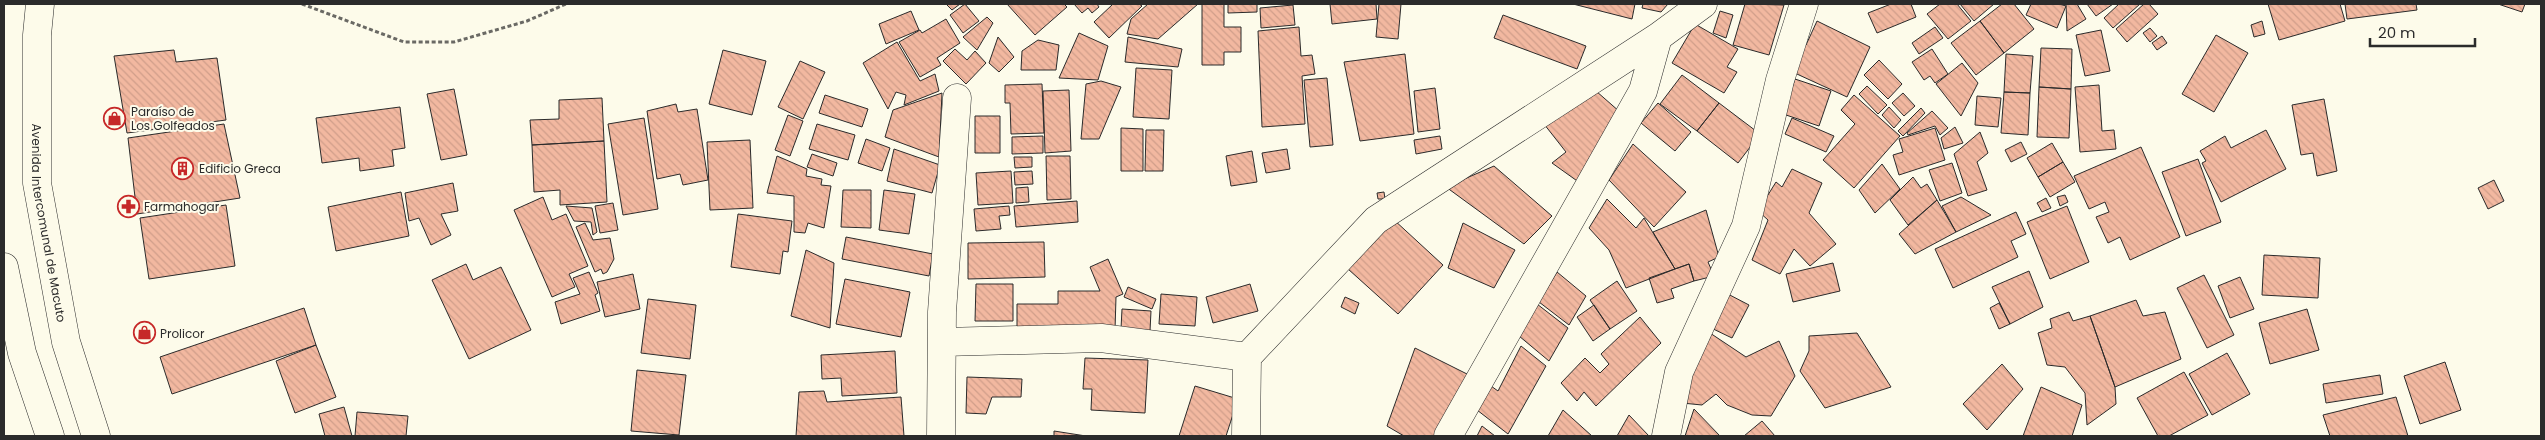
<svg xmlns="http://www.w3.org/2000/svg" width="2545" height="440" viewBox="0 0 2545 440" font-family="Poppins,sans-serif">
	<defs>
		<pattern id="building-back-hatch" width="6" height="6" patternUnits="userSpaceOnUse" patternTransform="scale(1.25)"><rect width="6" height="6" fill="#f2b8a0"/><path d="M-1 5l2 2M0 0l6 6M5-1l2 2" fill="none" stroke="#d09e8a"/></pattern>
	</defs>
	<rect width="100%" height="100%" fill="#fdfbea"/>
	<!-- building -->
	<path fill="url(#building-back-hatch)" stroke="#2b2b2b" d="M946,4H960L952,10Z
		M965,4L979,21L963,33L950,15Z
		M1007,4H1064L1067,7L1035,35Z
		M1074,4H1097L1099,7L1092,13L1088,8L1082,13Z
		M1113,4H1139L1142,6L1109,38L1094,22Z
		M1148,4H1198L1158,39L1127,34L1131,19Z
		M1202,4H1224V27H1241V52H1224V65H1202Z
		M1228,4H1257V12L1228,13Z
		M1330,4H1376L1377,19L1332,24Z
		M1379,4H1401L1398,39L1376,37Z
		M1573,4H1635L1632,19Z
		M1643,4H1668L1661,12L1642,8Z
		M1745,4L1784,5L1769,55L1733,45Z
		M1891,4H1911L1916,17L1877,33L1868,13Z
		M1940,4H1957L1971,21L1948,39L1927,14Z
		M1960,4H1994L1974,21Z
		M2002,4H2014L2034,29L2004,53L1980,21Z
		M2031,4H2059L2066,6L2057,28L2026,15Z
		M2066,4H2077L2086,19L2067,31Z
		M2087,4H2113L2096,16Z
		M2119,4H2140L2113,28L2104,18Z
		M2144,4H2149L2158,14L2127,42L2116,29Z
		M2268,4H2340L2345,21L2279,40Z
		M2345,4H2416L2417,10L2347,19Z
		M2498,4H2525L2522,12Z
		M1293,5L1295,25L1261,28L1260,8Z
		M911,11L919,30L886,44L879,24Z
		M1720,11L1733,15L1726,38L1713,33Z
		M1503,15L1586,46L1577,69L1494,38Z
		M987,17L993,23L977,50L963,37Z
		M946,19L960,43L937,58L941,65L920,77L899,42L920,30L922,33Z
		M1817,21L1870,47L1847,97L1786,69L1799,41L1806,45Z
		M1980,21L2004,53L1976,75L1951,43Z
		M2262,21L2265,34L2254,37L2251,25Z
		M1695,24L1738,49L1727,67L1737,72L1724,93L1672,63Z
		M1299,27L1301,56L1312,55L1315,74L1302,76L1305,124L1262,127L1258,31Z
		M1935,27L1943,38L1919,54L1912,43Z
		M2150,28L2157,36L2150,42L2143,33Z
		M2101,30L2110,71L2085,76L2076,35Z
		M1079,33L1108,46L1098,80L1059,78Z
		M2216,35L2248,53L2214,112L2182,94Z
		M2162,36L2167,43L2157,50L2152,43Z
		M998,37L1014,57L999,72L989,63Z
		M1128,37L1182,49L1178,67L1125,62Z
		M1038,40L1059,45L1056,70H1021L1022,51Z
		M897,42L920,81L935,74L939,91L904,105L906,95L896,92L888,109L863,63Z
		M2041,48L2072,49L2071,89L2039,87Z
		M955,49L967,60L975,51L986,63L966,84L943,61Z
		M1932,49L1948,74L1935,83L1930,76L1924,80L1912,62Z
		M174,50L176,62L217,58L226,120L127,133L114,56Z
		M723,50L766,61L752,115L709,104Z
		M1405,54L1414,134L1360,141L1344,62Z
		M2006,54L2033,56L2030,93L2004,92Z
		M1879,60L1902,84L1888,99L1864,75Z
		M800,61L825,72L803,119L778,107Z
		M1962,63L1978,83L1961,116L1936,84Z
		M1136,68L1172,70L1169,119L1133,117Z
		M1682,75L1719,103L1697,131L1660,104Z
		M1327,78L1333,145L1310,147L1304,80Z
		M1795,79L1831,91L1819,126L1783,114Z
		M1101,81L1121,87L1099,139H1081L1086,84Z
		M1042,84L1044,133L1011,134L1010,103H1005V85Z
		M2099,85L2102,131L2114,130L2116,149L2080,152L2075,87Z
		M1867,86L1887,105L1878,114L1859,94Z
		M2039,87L2071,89L2069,138L2037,137Z
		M1435,88L1440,129L1418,132L1414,91Z
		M454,89L467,155L441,160L427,94Z
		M1069,90L1071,151L1045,153L1043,91Z
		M1596,91L1620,112L1580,183L1552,163L1566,152L1544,124Z
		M2004,92L2030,93L2028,135L2001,133Z
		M942,93L939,157L885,137L893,110Z
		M1903,93L1915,106L1904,116L1892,103Z
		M825,95L868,109L862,127L819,113Z
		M1854,95L1900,136L1854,188L1823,160L1855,124L1841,110Z
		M1977,96L2001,98L1998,127L1975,125Z
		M602,98L604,141L532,145L530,120L559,119V100Z
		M2324,99L2337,171L2317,176L2313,153L2301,155L2292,105Z
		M1658,103L1691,132L1675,151L1641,123Z
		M1719,103L1760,134L1738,163L1697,131Z
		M676,104L678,112L697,109L708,180L683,185L680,174L657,179L647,111Z
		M400,107L405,148L392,150L394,166L360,171L359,158L322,163L316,118Z
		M1889,107L1901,120L1894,128L1882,115Z
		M1921,108L1925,113L1903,136L1898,131Z
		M1932,111L1948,128L1940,135L1935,126L1908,135L1907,133Z
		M788,115L803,121L790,156L775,150Z
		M975,116H1000V153H975Z
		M644,118L658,209L623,215L608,124Z
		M1792,118L1834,136L1826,152L1785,134Z
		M224,124L240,198L137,214L128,138Z
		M817,124L855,135L848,160L809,149Z
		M1955,127L1963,143L1944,149L1941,138Z
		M1121,128L1143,129V171H1121Z
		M1935,128L1945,160L1899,175L1893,155L1903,152L1899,139Z
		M1146,130H1164L1163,171H1145Z
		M2266,130L2286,169L2221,202L2202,163L2206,161L2200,151L2225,136L2231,148Z
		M1980,132L1988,153L1977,162L1987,190L1968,196L1954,154Z
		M1043,136V153L1012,154V137Z
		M1440,136L1442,149L1416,154L1414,140Z
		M866,139L890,148L882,171L858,163Z
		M750,140L753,208L710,210L707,142Z
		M604,141L607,202L560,205V190L534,192L532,145Z
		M2021,142L2027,154L2011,162L2005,150Z
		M2052,143L2063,162L2038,177L2027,158Z
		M1633,144L1686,192L1654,227L1609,180Z
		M2141,147L2180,237L2130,260L2120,237L2108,243L2096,217L2109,212L2105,202L2089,209L2074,176Z
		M894,149L940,165L932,193L887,181Z
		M1287,149L1290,169L1266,173L1262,153Z
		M1252,151L1257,182L1231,186L1226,156Z
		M812,154L837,163L833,176L807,167Z
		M777,156L807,169L806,176L822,179L821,185L831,186L824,228L808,223L805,233L794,232V196L767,193Z
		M1046,156H1070L1071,199L1047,200Z
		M1014,157H1032V167L1015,168Z
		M2198,159L2221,222L2186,236L2162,172Z
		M2063,162L2075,182L2050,197L2038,177Z
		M1952,163L1962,193L1940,201L1929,170Z
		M1882,164L1900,189L1875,213L1859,190Z
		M1494,166L1552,216L1524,244L1446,187Z
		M1792,169L1822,183L1809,213L1836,244L1810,266L1794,249L1780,274L1752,260L1768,220L1758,211L1776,182L1782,187Z
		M1011,171L1013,203L978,205L976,173Z
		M1032,171L1033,184L1015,185L1014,172Z
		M1913,177L1921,188L1927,184L1937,200L1908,225L1890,200Z
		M2494,180L2504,201L2488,209L2478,188Z
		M453,183L458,211L441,214L451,235L431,245L419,218L409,221L405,193Z
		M1028,187L1029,202L1016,203V188Z
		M843,190H871V228L841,227Z
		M884,190L915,194L909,234L879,230Z
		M401,192L409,236L336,251L328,207Z
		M1384,192L1385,199H1378L1377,193Z
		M2065,195L2068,202L2060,206L2057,197Z
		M543,197L552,220L566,214L588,266L569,274L575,287L552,297L514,210Z
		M1961,197L1991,215L1956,232L1942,206Z
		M2046,198L2051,208L2042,212L2037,203Z
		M1607,199L1636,228L1644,218L1675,269L1626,288L1609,250L1589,228Z
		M1937,200L1956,232L1915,254L1899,234Z
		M1077,201L1078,222L1016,227L1014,206Z
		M613,203L618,230L600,233L595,206Z
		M226,205L235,266L149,279L140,218Z
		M566,206L592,208L597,232L593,235L591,222L574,221Z
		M1009,206L1010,215L999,216L1001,229L976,231L974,209Z
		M2067,206L2089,262L2050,279L2027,222Z
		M1706,210L1719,257L1708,262L1714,276L1694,281L1689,264L1675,269L1653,232Z
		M2016,212L2026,234L2011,241L2018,257L1953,288L1935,249Z
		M738,214L792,221L788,252L783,251L780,274L731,267Z
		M1393,219L1443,265L1398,314L1348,269Z
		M585,223L593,240L610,238L614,259L607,272L603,274L601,269L595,272L576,227Z
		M1463,223L1515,250L1494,288L1448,268Z
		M846,237L933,254L929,276L842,259Z
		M1044,242L1045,277L968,279V243Z
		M806,250L834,263L830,328L791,316Z
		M2264,255L2320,258L2318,298L2262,295Z
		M1108,259L1123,294L1116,297L1115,330H1017V304H1058V291H1100L1090,267Z
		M1833,263L1840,291L1793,302L1786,274Z
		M466,264L473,280L501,267L531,330L469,359L432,280Z
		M1689,264L1694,281L1671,289L1674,298L1657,303L1649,278Z
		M2029,271L2043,307L2010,324L1992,287Z
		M589,272L598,293L595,295L600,311L561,324L555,302L580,294L573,278Z
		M1557,272L1586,296L1569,325L1539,302Z
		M633,274L640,309L605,317L597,282Z
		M2204,275L2234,335L2207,348L2177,288Z
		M2240,277L2254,309L2230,318L2218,286Z
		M845,279L910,292L901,337L836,324Z
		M1617,281L1637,311L1610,329L1590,300Z
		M976,284H1013V321H975Z
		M1250,284L1258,311L1213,323L1206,297Z
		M1128,287L1156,299L1152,309L1124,297Z
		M1724,292L1749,305L1732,338L1707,326Z
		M1161,294L1197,297L1195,326L1159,324Z
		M1345,297L1359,303L1355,314L1341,307Z
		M648,299L696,305L690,359L641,353Z
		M2136,300L2143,316L2165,312L2181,359L2115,387L2090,316Z
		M1999,303L2010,324L1999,329L1990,308Z
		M1537,304L1568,328L1549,361L1519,336Z
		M1594,305L1610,329L1593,341L1577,317Z
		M304,308L316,345L172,394L160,357Z
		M1122,309L1151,311L1150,331L1121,329Z
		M2307,309L2319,350L2270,364L2259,323Z
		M2069,312L2073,321L2090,316L2115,387L2116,404L2087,425L2085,393L2065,367L2047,365L2038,333L2052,328L2050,319Z
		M1640,317L1661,343L1596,406L1584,392L1577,401L1561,383L1585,358L1600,373L1609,364L1601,354Z
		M1704,329L1746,357L1779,341L1795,376L1771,416L1752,415L1727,405L1716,394L1702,405L1682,403Z
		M1857,333L1891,387L1825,408L1800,371L1809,351V336Z
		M316,345L336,397L295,413L276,361Z
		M1521,346L1546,366L1508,434L1477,410L1491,386L1498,391Z
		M1415,348L1469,375L1434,436H1404L1387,426Z
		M895,351L897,393L842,396L841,378L822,379L821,355Z
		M2227,353L2250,394L2212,415L2189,374Z
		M1085,358L1148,360L1145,413L1091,410L1092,389H1083Z
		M2445,362L2461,410L2420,424L2404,376Z
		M2002,364L2023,389L1987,430L1963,404Z
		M637,370L686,375L679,435L631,431Z
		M2184,372L2208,415L2169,436H2158L2137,398Z
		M2380,375L2383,394L2326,403L2323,384Z
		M967,377L1022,379L1021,397H992L986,414L966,413Z
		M1195,386L1238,399L1226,436H1179Z
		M2041,387L2082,405L2072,436H2023Z
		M824,391L827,402L901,397L904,436H796L799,392Z
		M2396,397L2408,436H2330L2323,415Z
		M344,407L352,436H325L319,414Z
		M1694,409L1720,436H1685Z
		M1563,410L1592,436H1548Z
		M357,412L408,416L406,436H355Z
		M1629,415L1649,436H1617Z
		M1762,421L1775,436H1744Z
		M1482,426L1495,436H1477Z
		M1054,431L1086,436H1054Z"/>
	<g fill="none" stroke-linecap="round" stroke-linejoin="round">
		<defs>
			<path id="minor" d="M943,342L1101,338L1247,357
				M941,436L942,312L957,98
				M1246,436L1247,357L1376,220L1658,37L1703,4
				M1448,436L1643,91L1658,37
				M1666,436L1679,372L1746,226L1780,80L1804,4"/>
			<g id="primary">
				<path id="s1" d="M40,4L37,35V183L66,342L96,436"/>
				<path d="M4,267L22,353L50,436"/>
			</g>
		</defs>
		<!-- minor casing -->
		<use href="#minor" stroke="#2b2b2b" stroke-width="29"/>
		<!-- primary casing -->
		<use href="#primary" stroke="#2b2b2b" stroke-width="29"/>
		<!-- path -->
		<path stroke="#6a6964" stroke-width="3" stroke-dasharray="4 2.5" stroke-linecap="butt" d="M302,4L404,42H454L527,21L566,4"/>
		<!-- minor -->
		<use href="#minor" stroke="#fdfbea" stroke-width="28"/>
		<!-- primary -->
		<use href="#primary" stroke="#fdfbea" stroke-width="28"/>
	</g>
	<!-- icons -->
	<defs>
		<symbol id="shop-ring" viewBox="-11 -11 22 22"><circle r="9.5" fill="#fdfbea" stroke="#c62828" stroke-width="1.5"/><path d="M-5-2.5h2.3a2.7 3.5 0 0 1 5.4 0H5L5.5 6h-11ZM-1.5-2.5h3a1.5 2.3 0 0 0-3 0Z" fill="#c62828"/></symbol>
		<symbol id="building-ring" viewBox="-11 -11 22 22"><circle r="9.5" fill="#fdfbea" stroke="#c62828" stroke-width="1.5"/><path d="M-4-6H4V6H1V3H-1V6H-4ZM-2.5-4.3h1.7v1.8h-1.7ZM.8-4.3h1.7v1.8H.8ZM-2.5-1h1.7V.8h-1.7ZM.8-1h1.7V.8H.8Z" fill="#c62828"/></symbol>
		<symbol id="pharmacy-ring" viewBox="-11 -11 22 22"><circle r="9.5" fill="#fdfbea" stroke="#c62828" stroke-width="1.5"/><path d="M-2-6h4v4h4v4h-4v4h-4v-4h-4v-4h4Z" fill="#c62828"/></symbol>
	</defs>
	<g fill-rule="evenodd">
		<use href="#shop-ring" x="102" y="106" width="25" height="25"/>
		<use href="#building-ring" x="170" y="156" width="25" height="25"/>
		<use href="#pharmacy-ring" x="116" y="194" width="25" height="25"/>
		<use href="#shop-ring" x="132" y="320" width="25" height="25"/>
	</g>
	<g text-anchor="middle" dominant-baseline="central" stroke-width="4" stroke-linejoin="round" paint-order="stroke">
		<!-- poi labels -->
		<g font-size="12" fill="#2b2b2b" stroke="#fdfbea" text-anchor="start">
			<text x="131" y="111">Paraíso de<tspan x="131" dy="14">Los Golfeados</tspan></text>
			<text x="199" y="168">Edificio Greca</text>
			<text x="144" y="206">Farmahogar</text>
			<text x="160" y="333">Prolicor</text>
		</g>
		<!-- street labels -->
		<g font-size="12" fill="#2b2b2b" stroke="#fdfbea">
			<text stroke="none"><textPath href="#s1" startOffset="220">Avenida Intercomunal de Macuto</textPath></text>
		</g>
	</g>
	<!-- border -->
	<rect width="2545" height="440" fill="none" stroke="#2b2b2b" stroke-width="10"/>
	<!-- scale -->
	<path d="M2370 38v8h105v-8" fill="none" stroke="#2b2b2b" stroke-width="2.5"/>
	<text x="2378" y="38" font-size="15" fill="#2b2b2b" stroke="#fdfbea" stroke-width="4" paint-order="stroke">20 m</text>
</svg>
